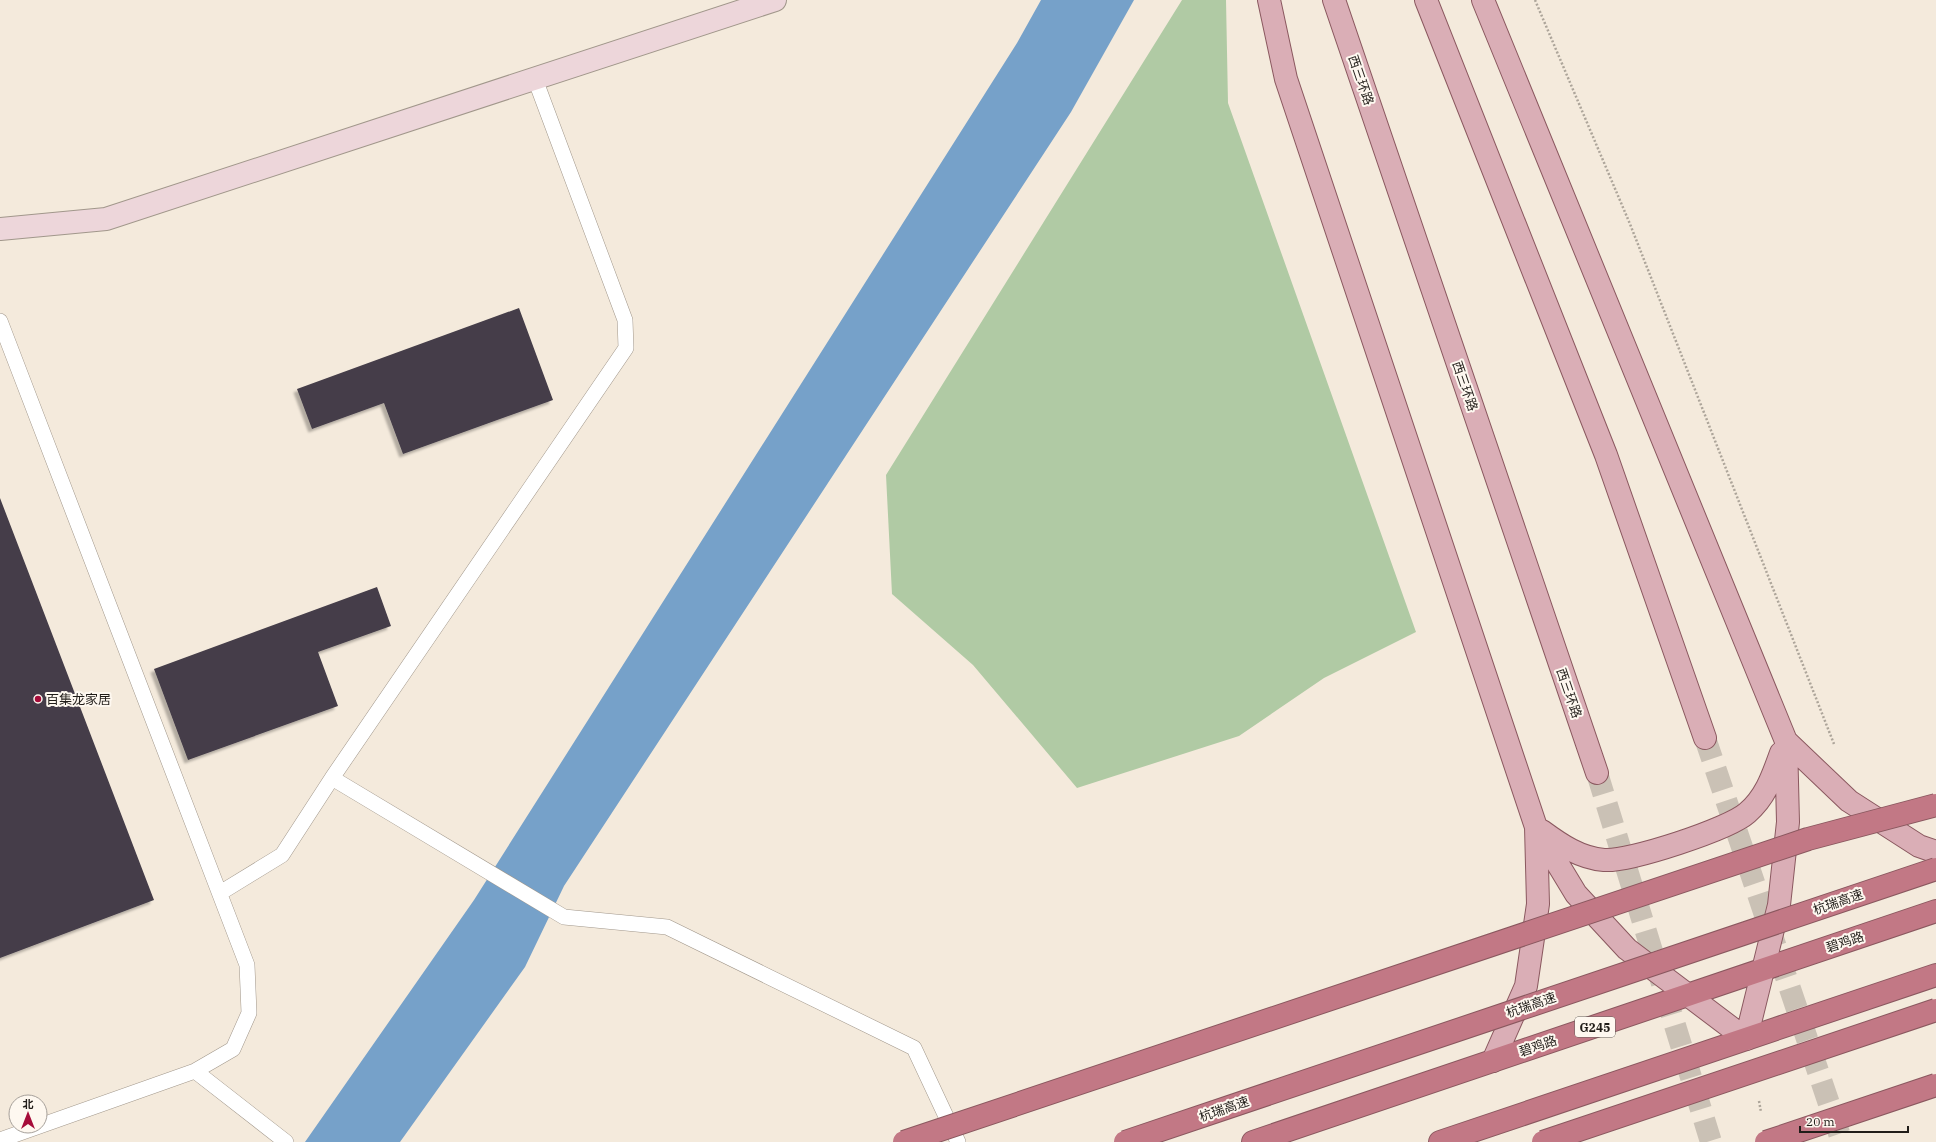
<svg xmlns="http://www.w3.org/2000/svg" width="1936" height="1142" viewBox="0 0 1936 1142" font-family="'IBM Plex Serif','Noto Sans SC',serif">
	<defs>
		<filter id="shadow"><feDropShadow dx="-3.5" dy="3.5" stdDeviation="1" flood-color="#0004"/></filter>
	</defs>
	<rect width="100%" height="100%" fill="#f4eadc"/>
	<!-- green -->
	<path fill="#b0caa4" d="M1182,0H1226L1228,103L1416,632L1324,678L1239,736L1077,788L973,665L892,594L886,475Z"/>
	<!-- water -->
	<path fill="#76a1c9" d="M1041,0H1134L1071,112L564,886L525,967L400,1142H305L474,900L1017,43Z"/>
	<!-- building -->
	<path fill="#443d48" filter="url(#shadow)" d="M519,308L553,400L403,454L384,403L312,429L297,389Z
		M0,498L154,900L0,958Z
		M377,587L391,626L318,652L338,706L188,760L154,669Z"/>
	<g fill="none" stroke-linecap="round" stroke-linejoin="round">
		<!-- primary-tunnel -->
		<path stroke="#cac1b5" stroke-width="22" stroke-dasharray="22 11" stroke-linecap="butt" d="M1705,738L1842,1142
			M1597,773L1711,1142"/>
		<defs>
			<path id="lane" d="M0,321L247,965L249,1013L233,1049L195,1071L0,1140
				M332,778L564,917L667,927L914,1048L958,1142
				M220,893L282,855L332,778L626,348L625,320L535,79
				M195,1071L286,1142"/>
			<path id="secondary" d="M0,229L106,219L775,0"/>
			<path id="primary" d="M1269,0L1286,79L1536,827L1538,904L1526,986L1493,1061
				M1334,0L1597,773
				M1426,0L1606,455L1705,738
				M1483,0L1786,741L1849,801L1919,846L1936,852
				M1536,828L1576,894L1627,949L1746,1039L1779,905L1788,822L1786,741
				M1542,831C1561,845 1580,858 1604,860C1629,862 1729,829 1747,813C1766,797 1773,775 1781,753"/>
			<path id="highway" d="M1253,1142L1936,911
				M1440,1142L1936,975"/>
		</defs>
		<!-- lane casing -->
		<use href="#lane" stroke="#a1978b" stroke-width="16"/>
		<!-- secondary casing -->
		<use href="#secondary" stroke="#a1978b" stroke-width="24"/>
		<!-- primary casing -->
		<use href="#primary" stroke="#8a585f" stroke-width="24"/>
		<!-- highway casing -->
		<use href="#highway" stroke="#8a585f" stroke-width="24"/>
		<!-- path -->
		<path stroke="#ada59a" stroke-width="2.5" stroke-dasharray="2 2" stroke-linecap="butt" d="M1535,0L1630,224L1834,744
			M1759,1101L1761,1112"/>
		<!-- lane -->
		<use href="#lane" stroke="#fff" stroke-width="15"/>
		<!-- secondary -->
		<use href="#secondary" stroke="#edd6da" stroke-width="22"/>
		<!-- primary -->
		<use href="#primary" stroke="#daaeb6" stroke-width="22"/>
		<!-- highway -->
		<use href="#highway" stroke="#c27885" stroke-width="22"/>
		<defs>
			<path id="highway-bridge" d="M904,1142L1808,839L1936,805
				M1125,1142L1936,869
				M1543,1142L1936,1010
				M1766,1142L1936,1085"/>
		</defs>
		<!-- highway-bridge casing -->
		<use href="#highway-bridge" stroke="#8a585f" stroke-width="24" stroke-linecap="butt"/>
		<!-- highway-bridge -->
		<use href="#highway-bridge" stroke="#c27885" stroke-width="22"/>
	</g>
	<!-- markers -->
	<circle fill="#a60c3a" stroke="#fef8f0" stroke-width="1.5" cx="38" cy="699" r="4"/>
	<g text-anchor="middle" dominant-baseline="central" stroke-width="4" stroke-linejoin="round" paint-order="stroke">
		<!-- shield labels -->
		<rect fill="#fef8f0" stroke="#635f5a" stroke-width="1" x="1575" y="1017" width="40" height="20" rx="3"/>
		<g font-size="12" font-weight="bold" fill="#211d19">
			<text x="1595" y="1027">G245</text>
		</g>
		<!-- street labels -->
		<g font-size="13" fill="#211d19" stroke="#fef8f0">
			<text transform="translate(1361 80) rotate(71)">西三环路</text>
			<text transform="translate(1465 386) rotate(71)">西三环路</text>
			<text transform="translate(1569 693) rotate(71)">西三环路</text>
			<text transform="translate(1838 902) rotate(-19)">杭瑞高速</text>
			<text transform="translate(1845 942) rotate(-19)">碧鸡路</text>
			<text transform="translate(1531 1005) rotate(-19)">杭瑞高速</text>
			<text transform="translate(1538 1046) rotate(-19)">碧鸡路</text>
			<text transform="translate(1224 1109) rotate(-19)">杭瑞高速</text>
		</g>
		<!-- poi labels -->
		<g font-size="13" fill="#211d19" stroke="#fef8f0" text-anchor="start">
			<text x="46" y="699">百集龙家居</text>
		</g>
	</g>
	<!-- north arrow -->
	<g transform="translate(28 1114)"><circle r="19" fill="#fef8f0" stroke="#a6a09a"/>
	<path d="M0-3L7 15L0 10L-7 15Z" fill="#a60c3a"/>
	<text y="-6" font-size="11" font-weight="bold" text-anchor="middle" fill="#211d19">北</text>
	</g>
	<!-- scale -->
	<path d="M1800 1126v6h108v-6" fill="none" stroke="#211d19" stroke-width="2"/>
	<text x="1806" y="1126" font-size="12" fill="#211d19" stroke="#fef8f0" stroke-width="3" paint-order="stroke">20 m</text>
</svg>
